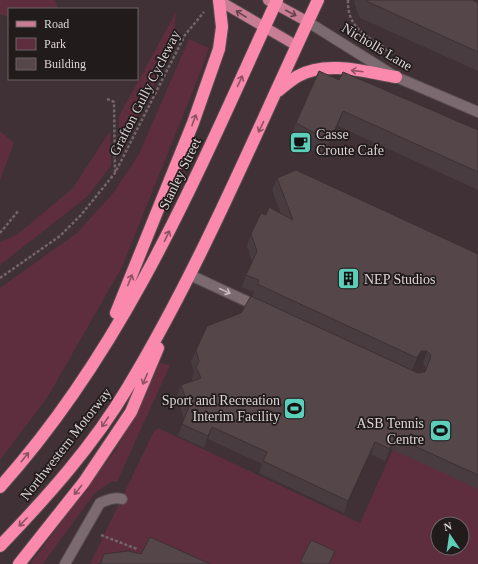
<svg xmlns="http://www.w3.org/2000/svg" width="478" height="564" viewBox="0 0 478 564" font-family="'Times New Roman',serif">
	<rect width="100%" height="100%" fill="#3f3135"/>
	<!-- green -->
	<path fill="#5e2e3e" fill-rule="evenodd" d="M0,0H55L58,9H9V17L0,14Z
		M176,12L174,41L129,136L118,152L119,116Z
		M189,39L209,48L202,68L122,267L47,398L0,460V288L77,233L113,193L139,154Z
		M0,131L14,143L0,180Z
		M110,131L111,166L87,197L0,265V242L18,234L73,188Z
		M478,303V564H90L153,433L158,428L360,523L421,387ZM438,524H462V548H438Z
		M160,363L170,365L117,482L112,481L94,494L43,564H30L117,448Z"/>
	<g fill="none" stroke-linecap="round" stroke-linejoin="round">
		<defs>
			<path id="minor" d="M308,22L396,77L478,112
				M190,275L259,307
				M65,564L100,503C107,500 114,497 122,499"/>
			<path id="major" d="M218,0L297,46
				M268,0L308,22"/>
			<path id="highway" d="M278,91C284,86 291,80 298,76C327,60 366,72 396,77
				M116,313L193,123L219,49L222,27L219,0
				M0,487C127,346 199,170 277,0
				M0,546C47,497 93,446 128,387C202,264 257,130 318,0
				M19,564L84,482L131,412L158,348"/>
		</defs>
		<!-- minor casing -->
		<use href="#minor" stroke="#594d50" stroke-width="12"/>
		<!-- major casing -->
		<use href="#major" stroke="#594d50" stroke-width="12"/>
		<!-- highway casing -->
		<use href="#highway" stroke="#594d50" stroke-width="14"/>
		<!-- path -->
		<path stroke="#73666a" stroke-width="2.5" stroke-dasharray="3 2" stroke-linecap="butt" d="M348,0C347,27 365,35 385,48L387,52
			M107,99L114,102L115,173
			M0,233L19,210
			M0,278L60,236L81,215L115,173L185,35L204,12
			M101,535L137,549"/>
		<!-- minor -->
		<use href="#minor" stroke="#7b6a6f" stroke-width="10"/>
		<!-- major -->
		<use href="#major" stroke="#c87d95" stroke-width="10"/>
		<!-- highway -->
		<use href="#highway" stroke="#fb89ae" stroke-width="12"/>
	</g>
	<!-- wall -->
	<path fill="#493c40" d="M355,0H472L478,3V71L360,18L354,3Z
		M339,80L478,130V190L338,126L324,156L290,139L296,123Z
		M277,178L478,254V489L391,449L385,461L371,454L344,513L259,473L262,464L208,439L204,448L178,436L184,419L177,397L181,385L193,381L192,379L194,372L191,362L196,350L418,373L425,372L426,368L423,363L416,364L412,370L252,297L254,292L242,287L246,275L252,262L247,246L251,234L266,215L281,214L272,190Z"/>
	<!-- shaded-wall -->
	<path fill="#3c3134" d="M343,111L338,126L324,156L330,141Z
		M421,351H427L423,363L416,364L412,370L417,358Z
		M212,427L208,439L204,448L208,436Z
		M395,437L391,449L385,461Z
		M375,442L371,454L344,513L348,501Z"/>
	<!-- building -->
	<path fill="#55464a" stroke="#3c3134" d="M366,0H472L478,3V52L366,1Z
		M319,71L339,80L343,72L478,130V172L343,111L330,141L296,123Z
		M296,170L478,254V475L395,437L390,449L375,442L348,501L263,461L267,452L212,427L208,436L182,424L189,407L181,385L201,378L196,367L199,361L196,350L207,326L241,313L251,296L418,373L425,372L430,359L431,355L427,351H421L417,358L257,284L259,280L246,275L257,251L251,234L261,213L266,215L269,207L293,220L277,178Z
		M150,537L210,564H98L101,563L104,554L128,551L141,554Z
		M311,540L335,551L329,564H304L300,562Z"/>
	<!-- one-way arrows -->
	<defs><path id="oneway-shaft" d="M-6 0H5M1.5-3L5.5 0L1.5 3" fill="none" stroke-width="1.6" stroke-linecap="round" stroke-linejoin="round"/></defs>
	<g stroke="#64424c">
		<use href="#oneway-shaft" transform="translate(291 13) rotate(28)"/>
		<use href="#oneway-shaft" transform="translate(241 14) rotate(-148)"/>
	</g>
	<g stroke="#8e5265">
		<use href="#oneway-shaft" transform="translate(357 71) rotate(-173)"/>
		<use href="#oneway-shaft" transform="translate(240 81) rotate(-65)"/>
		<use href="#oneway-shaft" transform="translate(194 120) rotate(-70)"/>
		<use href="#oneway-shaft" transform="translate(261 127) rotate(115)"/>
		<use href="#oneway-shaft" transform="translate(167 236) rotate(-64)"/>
		<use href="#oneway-shaft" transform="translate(130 280) rotate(-68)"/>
		<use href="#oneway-shaft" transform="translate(145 379) rotate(113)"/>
		<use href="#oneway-shaft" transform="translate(105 422) rotate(124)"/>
		<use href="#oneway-shaft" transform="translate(25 457) rotate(-51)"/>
		<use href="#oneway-shaft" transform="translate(78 490) rotate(129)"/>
		<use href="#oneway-shaft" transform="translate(23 522) rotate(134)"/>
	</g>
	<use stroke="#c5babd" href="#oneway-shaft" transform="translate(225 291) rotate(25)"/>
	<!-- icons -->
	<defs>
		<symbol id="cafe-square" viewBox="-11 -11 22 22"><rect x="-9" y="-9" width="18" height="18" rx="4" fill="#5cceba" stroke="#211b1c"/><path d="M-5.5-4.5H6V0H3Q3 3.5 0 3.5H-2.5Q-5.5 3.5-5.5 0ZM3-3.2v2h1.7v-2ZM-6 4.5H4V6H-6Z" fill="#111"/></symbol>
		<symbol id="building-square" viewBox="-11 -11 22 22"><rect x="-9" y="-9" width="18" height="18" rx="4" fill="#5cceba" stroke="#211b1c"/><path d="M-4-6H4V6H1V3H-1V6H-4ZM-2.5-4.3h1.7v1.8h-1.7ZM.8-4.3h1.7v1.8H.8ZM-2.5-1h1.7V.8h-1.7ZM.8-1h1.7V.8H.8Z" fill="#111"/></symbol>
		<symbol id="stadium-square" viewBox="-11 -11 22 22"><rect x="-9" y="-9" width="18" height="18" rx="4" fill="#5cceba" stroke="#211b1c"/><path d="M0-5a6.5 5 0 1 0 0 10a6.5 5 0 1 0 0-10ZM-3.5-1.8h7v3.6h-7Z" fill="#111"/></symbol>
	</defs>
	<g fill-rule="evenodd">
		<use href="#cafe-square" x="288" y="130" width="25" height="25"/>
		<use href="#building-square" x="336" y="266" width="25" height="25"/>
		<use href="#stadium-square" x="282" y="396" width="25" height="25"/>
		<use href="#stadium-square" x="428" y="418" width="25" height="25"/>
	</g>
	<g text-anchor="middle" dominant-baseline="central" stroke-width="3.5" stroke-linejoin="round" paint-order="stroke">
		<!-- street labels -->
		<g font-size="14" fill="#ded4d7" stroke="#211b1c">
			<text transform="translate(377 47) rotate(31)">Nicholls Lane</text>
			<text transform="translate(145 93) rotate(-63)">Grafton Gully Cycleway</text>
			<text transform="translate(180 174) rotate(-64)">Stanley Street</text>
			<text transform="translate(66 444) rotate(-52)">Northwestern Motorway</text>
		</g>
		<!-- poi labels -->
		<g font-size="14" fill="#ded4d7" stroke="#211b1c" text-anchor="start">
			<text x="316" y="134">Casse<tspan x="316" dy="16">Croute Cafe</tspan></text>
			<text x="364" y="279">NEP Studios</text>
			<text x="280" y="400" text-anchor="end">Sport and Recreation<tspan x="280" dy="16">Interim Facility</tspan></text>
			<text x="424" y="423" text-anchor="end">ASB Tennis<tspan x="424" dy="16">Centre</tspan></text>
		</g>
	</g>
	<!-- legend -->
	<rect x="8" y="8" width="130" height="72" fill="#211b1c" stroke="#6d6567"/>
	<rect x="16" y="21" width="20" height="6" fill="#c87d95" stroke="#6d6567"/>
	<text x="44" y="28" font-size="12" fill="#ded4d7">Road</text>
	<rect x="16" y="38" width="20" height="12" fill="#5e2e3e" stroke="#6d6567"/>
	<text x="44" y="48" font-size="12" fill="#ded4d7">Park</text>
	<rect x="16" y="58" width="20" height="12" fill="#55464a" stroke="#6d6567"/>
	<text x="44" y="68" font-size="12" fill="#ded4d7">Building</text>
	<!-- north arrow -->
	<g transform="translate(450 536) rotate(347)"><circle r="19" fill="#211b1c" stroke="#6d6567"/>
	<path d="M0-3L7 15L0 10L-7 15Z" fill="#5cceba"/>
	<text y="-6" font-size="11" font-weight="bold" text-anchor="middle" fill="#ded4d7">N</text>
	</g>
</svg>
